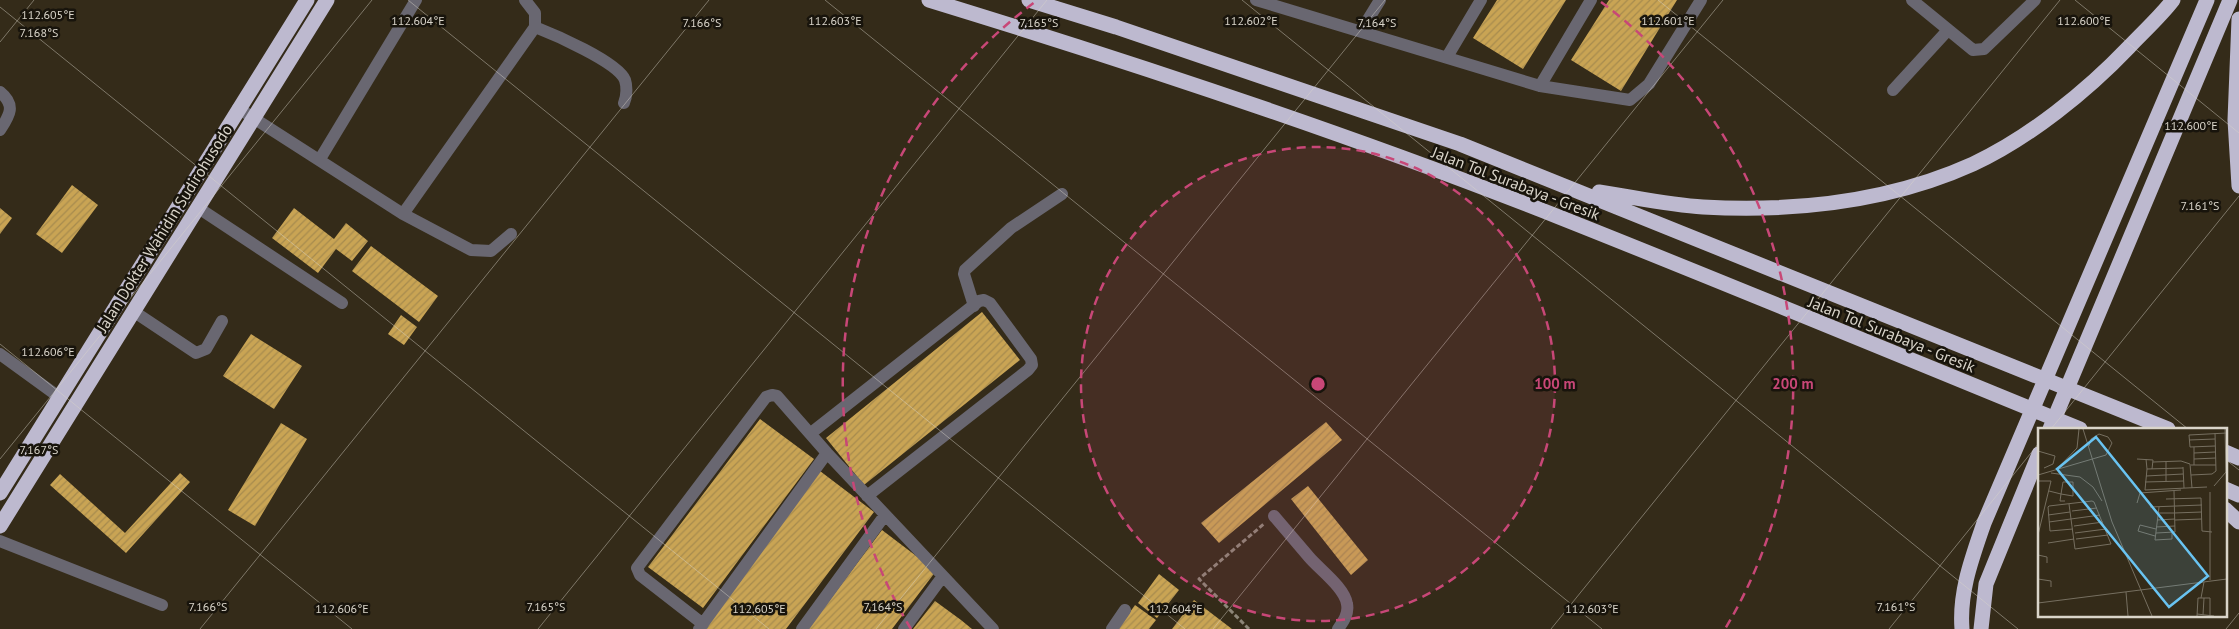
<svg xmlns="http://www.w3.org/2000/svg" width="2239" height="629" viewBox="0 0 2239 629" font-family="'PT Sans',sans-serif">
	<defs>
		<pattern id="building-hatch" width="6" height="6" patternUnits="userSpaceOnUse" patternTransform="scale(1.25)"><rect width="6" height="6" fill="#c9a454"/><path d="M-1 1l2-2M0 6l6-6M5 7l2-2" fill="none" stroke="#a78b4e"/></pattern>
	</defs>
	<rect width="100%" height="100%" fill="#342b19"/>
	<!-- building -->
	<path fill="url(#building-hatch)" d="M1497,0H1566L1523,69L1473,38Z
		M1609,0H1677L1621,91L1571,60Z
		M72,185L98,205L62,253L36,234Z
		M0,208L12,218L0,234Z
		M294,208L334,239L346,223L368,241L352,261L336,249L318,273L272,238Z
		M371,246L438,296L419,322L352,271Z
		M982,312L1020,360L864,485L826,438Z
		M401,315L417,327L404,345L388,334Z
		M251,334L302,366L274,409L223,376Z
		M760,419L814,459L703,608L648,567Z
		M1326,422L1342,440L1219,543L1201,523Z
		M281,423L307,439L255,526L228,510Z
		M820,471L874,512L786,629H701Z
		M180,473L190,482L126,553L50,485L60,474L125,533Z
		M1308,486L1368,560L1351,575L1291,499Z
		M882,530L936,571L892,629H808Z
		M1159,574L1179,590L1157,618L1138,603Z
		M1194,600L1232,629H1172Z
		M935,601L961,620L972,629H913Z
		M1135,605L1156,620L1149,629H1118Z"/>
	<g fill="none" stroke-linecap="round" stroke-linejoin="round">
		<!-- path -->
		<path stroke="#8d8678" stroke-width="3" stroke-dasharray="5 2.5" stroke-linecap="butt" d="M1249,629L1199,579L1265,523"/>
		<!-- minor -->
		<path stroke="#696771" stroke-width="12" d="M1256,0L1540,86L1630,100L1649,84L1701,0
			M1912,0L1973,50L1984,49L2035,0
			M535,27C553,34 618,62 625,80C627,86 627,96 624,103
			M1361,31L1380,0
			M1447,57L1481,0
			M1540,86L1591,0
			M1893,90L1948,30
			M0,92C16,105 10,115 0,130
			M238,108L403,214L471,250L491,251L511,234
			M320,159L416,0
			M197,207L342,303
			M403,214L535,27V13L525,0
			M974,306L964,274L965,270L1011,228L1062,194
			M133,311L196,353L206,349L222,321
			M0,354L59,397
			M811,433L979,301L984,300L990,303L1031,359L1032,365L1028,370L867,496
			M1274,516C1285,529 1297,543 1309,557C1319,569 1345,588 1347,604C1349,614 1343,622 1338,629
			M0,541L162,605
			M703,624L640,575L637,568L766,397L772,395L777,396L827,453L993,629
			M699,629L827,453
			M802,629L885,515
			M904,629L943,576
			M1112,629L1125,610"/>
		<!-- highway -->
		<path stroke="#bdb9cf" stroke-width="15" d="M929,0C1141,65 1352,135 1559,217C1733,286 1906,358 2080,429
			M1029,0L1116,27L1460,144L2168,429
			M2239,19L2235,120L2239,186
			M1599,192C1633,197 1669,205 1703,207C1795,212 1889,202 1973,164C2029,138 2087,91 2129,47C2144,31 2160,17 2173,0
			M2050,429L2230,0
			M2225,452L2239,458
			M2225,489L2239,495
			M0,493L307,0
			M2225,509L2239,522
			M0,526L327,0
			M1962,629C1959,592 1972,558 1984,523L2207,0
			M1981,629L1986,584L2039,454"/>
	</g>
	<!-- ticks -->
	<path fill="none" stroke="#dad5ca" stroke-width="1" stroke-opacity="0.45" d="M408,0L1185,629M825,0L1602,629M1242,0L2018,629M1658,0L2188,429M2075,0L2239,133M0,7L769,629M0,42L34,0M0,344L352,629M2051,429L2239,196M0,459L372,0M2225,459L2239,470M200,629L709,0M538,629L1047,0M876,629L1385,0M1213,629L1723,0M1551,629L2060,0M1889,629L2039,443M2226,629L2239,613"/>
	<!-- distance rings -->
	<circle cx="1318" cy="384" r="237" fill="#c84777" fill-opacity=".12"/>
	<g fill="none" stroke="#c84777" stroke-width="2.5" stroke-dasharray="9 6">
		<circle cx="1318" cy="384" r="237"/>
		<path d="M911 629A475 475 0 0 1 1035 2M1601 2A475 475 0 0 1 1725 629"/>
	</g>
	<g text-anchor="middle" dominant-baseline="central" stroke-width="5" stroke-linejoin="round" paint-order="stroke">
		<!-- street labels -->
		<g font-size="16" fill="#dad5ca" stroke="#18140c">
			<text transform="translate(1516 183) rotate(21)">Jalan Tol Surabaya - Gresik</text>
			<text transform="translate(164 228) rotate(-58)">Jalan Dokter Wahidin Sudirohusodo</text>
			<text transform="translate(1892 334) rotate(22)">Jalan Tol Surabaya - Gresik</text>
		</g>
	</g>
	<!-- overview -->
	<g transform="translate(2038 428)">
		<rect width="189" height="189" fill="#342b19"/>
		<path fill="none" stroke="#766f60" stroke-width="1" d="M45,1L74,94L114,188M151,12L177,11M177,18L152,19L151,7L189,5M0,23L17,28L15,36L6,40M156,25L177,24M99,31L115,32L114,41M108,31L109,41L145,40M156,31L178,30M128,33V54M115,34L143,33L152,36L154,60M153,37H178M156,37V19M21,39L39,20L41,1M145,39L146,60M109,41L107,62L169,59M13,45L42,49L55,59L64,73M0,47L68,27L74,15L70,9L61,6L53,11L51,18M153,47L174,46L178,43L177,5M108,48L145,46M0,53H13L0,107M107,54L146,53M176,58L188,44L187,1M11,63L23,66L35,68V54H25L23,66L22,73H27M128,71L163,70L164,103L174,104M99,75L102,65L143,62M31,76L37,121L73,116L56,74L54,73L11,78L10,79L12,103L35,101M112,79L164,77M121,79L117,112L134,111V105M34,83L59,80M120,85H136M136,85L164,84M10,87L32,84M119,92L137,91M137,92L164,91M11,94L62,87M36,98L65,94M118,99L137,98M37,105L68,101M118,105L137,104L136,63M117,108L100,103L102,97L118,101M38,111L70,107M10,115L36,111M0,127L9,129V135M0,151L13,153V159M172,152V64M88,164L90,188M163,170L166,154M0,175L189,151M159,186L176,188M165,187L166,170M159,188L160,170H172V187"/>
		<path fill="#69c3f1" fill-opacity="0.15" stroke="#69c3f1" stroke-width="2.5" d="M58,9L170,148L131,179L19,41Z"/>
		<rect width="189" height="189" fill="none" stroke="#dad5ca" stroke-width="2.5"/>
	</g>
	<g font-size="12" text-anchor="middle" fill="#dad5ca" stroke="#18140c" stroke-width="5" stroke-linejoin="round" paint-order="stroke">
		<text x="48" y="19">112.605°E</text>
		<text x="418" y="25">112.604°E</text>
		<text x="835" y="25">112.603°E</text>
		<text x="2084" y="25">112.600°E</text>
		<text x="1251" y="25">112.602°E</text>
		<text x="1668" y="25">112.601°E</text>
		<text x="702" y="27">7.166°S</text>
		<text x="1039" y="27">7.165°S</text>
		<text x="1377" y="27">7.164°S</text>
		<text x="39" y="37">7.168°S</text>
		<text x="2191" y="130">112.600°E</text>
		<text x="2200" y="210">7.161°S</text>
		<text x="48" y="356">112.606°E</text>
		<text x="39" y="454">7.167°S</text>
		<text x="208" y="611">7.166°S</text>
		<text x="546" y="611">7.165°S</text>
		<text x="883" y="611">7.164°S</text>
		<text x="1896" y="611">7.161°S</text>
		<text x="342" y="613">112.606°E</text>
		<text x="759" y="613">112.605°E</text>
		<text x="1176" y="613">112.604°E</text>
		<text x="1592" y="613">112.603°E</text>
	</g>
	<circle cx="1318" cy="384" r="8" fill="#c84777" stroke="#18140c" stroke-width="2.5"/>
	<g font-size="15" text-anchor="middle" font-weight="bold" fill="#c84777" stroke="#18140c" stroke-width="5" stroke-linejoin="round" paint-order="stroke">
		<text x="1555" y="389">100 m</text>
		<text x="1793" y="389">200 m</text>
	</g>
</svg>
